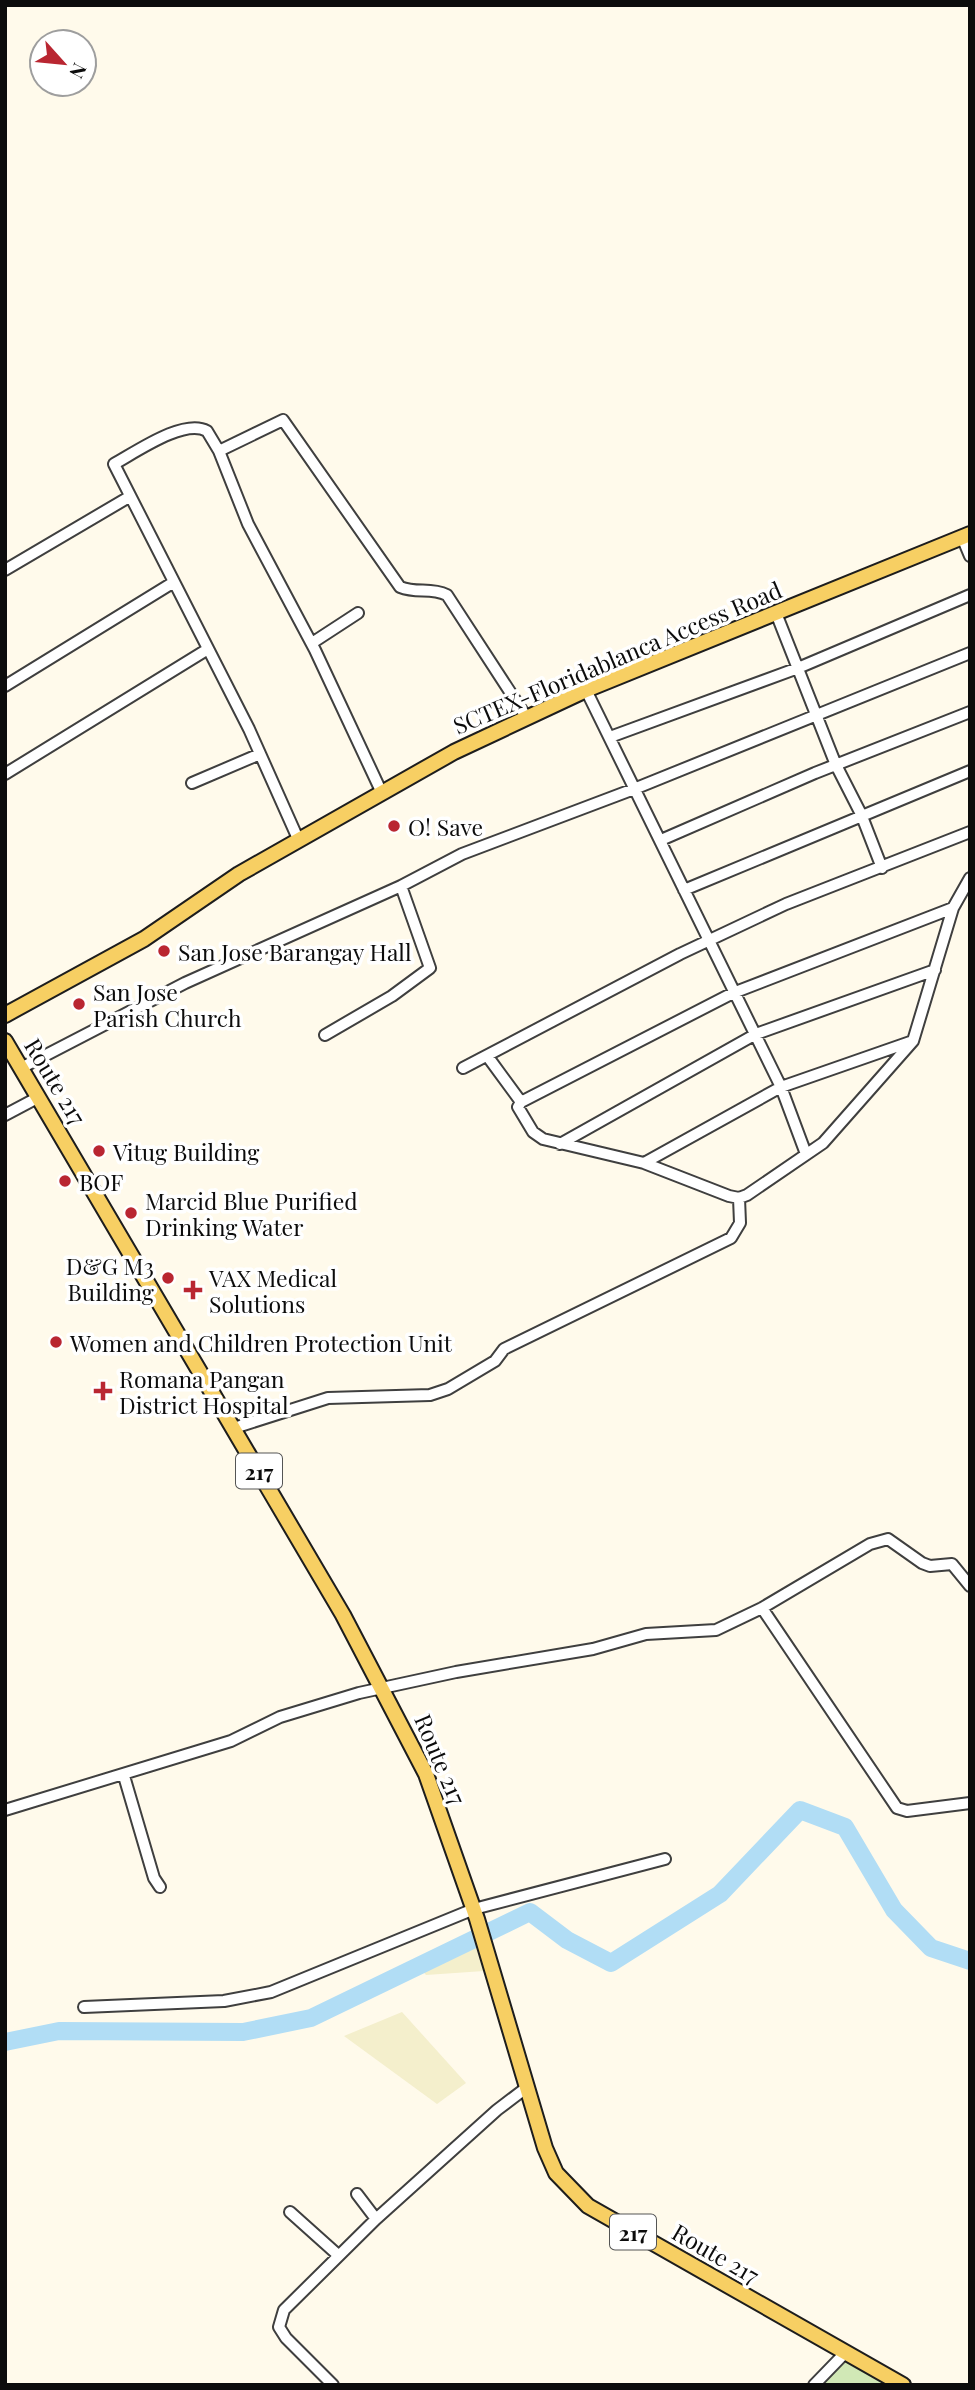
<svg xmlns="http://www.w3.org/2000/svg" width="975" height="2390" viewBox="0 0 975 2390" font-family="'Playfair Display',serif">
	<rect width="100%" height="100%" fill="#fffaeb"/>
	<!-- farmland -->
	<path fill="#f4efcc" d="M478,1945L484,1971L426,1975L419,1967Z
		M402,2012L466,2083L437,2104L344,2036Z"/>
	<!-- green -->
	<path fill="#d1e8b6" d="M846,2357L896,2385H819Z"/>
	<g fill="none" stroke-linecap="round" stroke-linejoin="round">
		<!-- river -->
		<path stroke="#b1ddf5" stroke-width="18" d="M5,2042L59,2031L243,2032L311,2018L530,1912L567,1940L611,1963L720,1894L800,1810L845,1827L894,1910L931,1948L970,1961"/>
		<defs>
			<path id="minor" d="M219,451L283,420L400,587C417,594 430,587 447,595L527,718
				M962,537L970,556
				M5,570L129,497
				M776,613L836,765L861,814L882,868
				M312,643L358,613
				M5,686L174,582
				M586,690L781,1087L806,1154
				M610,737L798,668L970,595
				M5,774L208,649
				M192,783L260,754
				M661,840L815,773L970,712
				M299,841L249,729L114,464C136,452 184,418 207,431L219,451L248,524L315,650L381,791
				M684,890L970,771
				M325,1035L392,996L430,968L401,886
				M488,1057L521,1102L518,1107L533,1132L543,1139L644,1163L729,1196L739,1198L747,1195L823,1143L913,1041L953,908L970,878
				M21,1068L185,983L401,886L462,854L634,789L970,653
				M463,1068L680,954L786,904L970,832
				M521,1102L733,993L953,908
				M5,1115L39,1097
				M560,1144L756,1034L935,970
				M644,1163L781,1087L910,1042
				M234,1428L328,1398L430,1395L448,1389L495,1361L504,1349L731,1238L740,1223L739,1198
				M762,1608L897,1808L907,1811L970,1803
				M124,1776L154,1878L160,1887
				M5,1810L231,1741L280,1717L359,1693L456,1672L593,1649L646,1634L716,1630L762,1608L870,1544L888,1539L922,1563L930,1566L952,1564L970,1586
				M84,2007L224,2001L271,1992L474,1909L665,1859
				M357,2194L376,2219
				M290,2212L338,2255
				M333,2385L286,2338L279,2327L284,2310L376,2219L497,2110L526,2088
				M814,2385L845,2353"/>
			<path id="major" d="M5,1015L144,939L239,874L454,752L586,690L970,534
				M5,1041L343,1615L426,1774L477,1919L545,2148L556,2173L588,2206L903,2385"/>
		</defs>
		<!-- minor casing -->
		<use href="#minor" stroke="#3f3f3f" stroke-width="14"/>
		<!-- major casing -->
		<use href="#major" stroke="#1d1d1d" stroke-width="18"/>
		<!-- minor -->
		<use href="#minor" stroke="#fff" stroke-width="10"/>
		<!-- major -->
		<use href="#major" stroke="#f7cf63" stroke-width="14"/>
	</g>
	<!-- markers -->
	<g fill="#b92631" stroke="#fff" stroke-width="2.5">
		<circle cx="394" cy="826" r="7"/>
		<circle cx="164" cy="951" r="7"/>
		<circle cx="79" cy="1004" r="7"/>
		<circle cx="99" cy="1151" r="7"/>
		<circle cx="65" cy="1181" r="7"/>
		<circle cx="131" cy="1213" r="7"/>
		<circle cx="168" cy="1278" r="7"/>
		<path d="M189.5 1279.5h7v7h7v7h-7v7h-7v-7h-7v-7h7z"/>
		<circle cx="56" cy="1342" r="7"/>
		<path d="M99.5 1380.5h7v7h7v7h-7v7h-7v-7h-7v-7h7z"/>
	</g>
	<g text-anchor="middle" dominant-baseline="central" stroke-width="7" stroke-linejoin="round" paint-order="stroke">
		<!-- shield labels -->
		<g fill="#fff" stroke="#555" stroke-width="2">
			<rect x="236" y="1453.5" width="46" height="35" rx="5"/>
			<rect x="610" y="2214.5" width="46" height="35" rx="5"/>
		</g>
		<g font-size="21" font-weight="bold" fill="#0c0c0c">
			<text x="259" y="1471">217</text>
			<text x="633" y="2232">217</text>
		</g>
		<!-- street labels -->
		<g font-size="23" fill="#0c0c0c" stroke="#fff">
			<text transform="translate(617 657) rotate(-23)">SCTEX-Floridablanca Access Road</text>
			<text transform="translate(56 1081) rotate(59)">Route 217</text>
			<text transform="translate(441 1759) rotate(67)">Route 217</text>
			<text transform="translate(716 2253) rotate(30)">Route 217</text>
		</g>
		<!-- poi labels -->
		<g font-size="23" fill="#0c0c0c" stroke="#fff" text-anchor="start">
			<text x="408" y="826">O! Save</text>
			<text x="178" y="951">San Jose Barangay Hall</text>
			<text x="93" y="991">San Jose<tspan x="93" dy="26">Parish Church</tspan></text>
			<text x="113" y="1151">Vitug Building</text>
			<text x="79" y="1181">BOF</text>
			<text x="145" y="1200">Marcid Blue Purified<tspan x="145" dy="26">Drinking Water</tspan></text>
			<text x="154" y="1265" text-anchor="end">D&amp;G M3<tspan x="154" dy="26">Building</tspan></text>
			<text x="209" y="1277">VAX Medical<tspan x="209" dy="26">Solutions</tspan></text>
			<text x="70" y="1342">Women and Children Protection Unit</text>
			<text x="119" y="1378">Romana Pangan<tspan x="119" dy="26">District Hospital</tspan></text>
		</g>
	</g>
	<!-- border -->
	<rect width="975" height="2390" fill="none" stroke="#0c0c0c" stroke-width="14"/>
	<!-- north arrow -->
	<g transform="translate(63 63) rotate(117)"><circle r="33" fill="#ffffff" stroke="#9e9e9e" stroke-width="2"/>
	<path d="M0-5L12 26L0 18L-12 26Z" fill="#b92631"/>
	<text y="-10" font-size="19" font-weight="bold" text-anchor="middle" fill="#0c0c0c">N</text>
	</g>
</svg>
